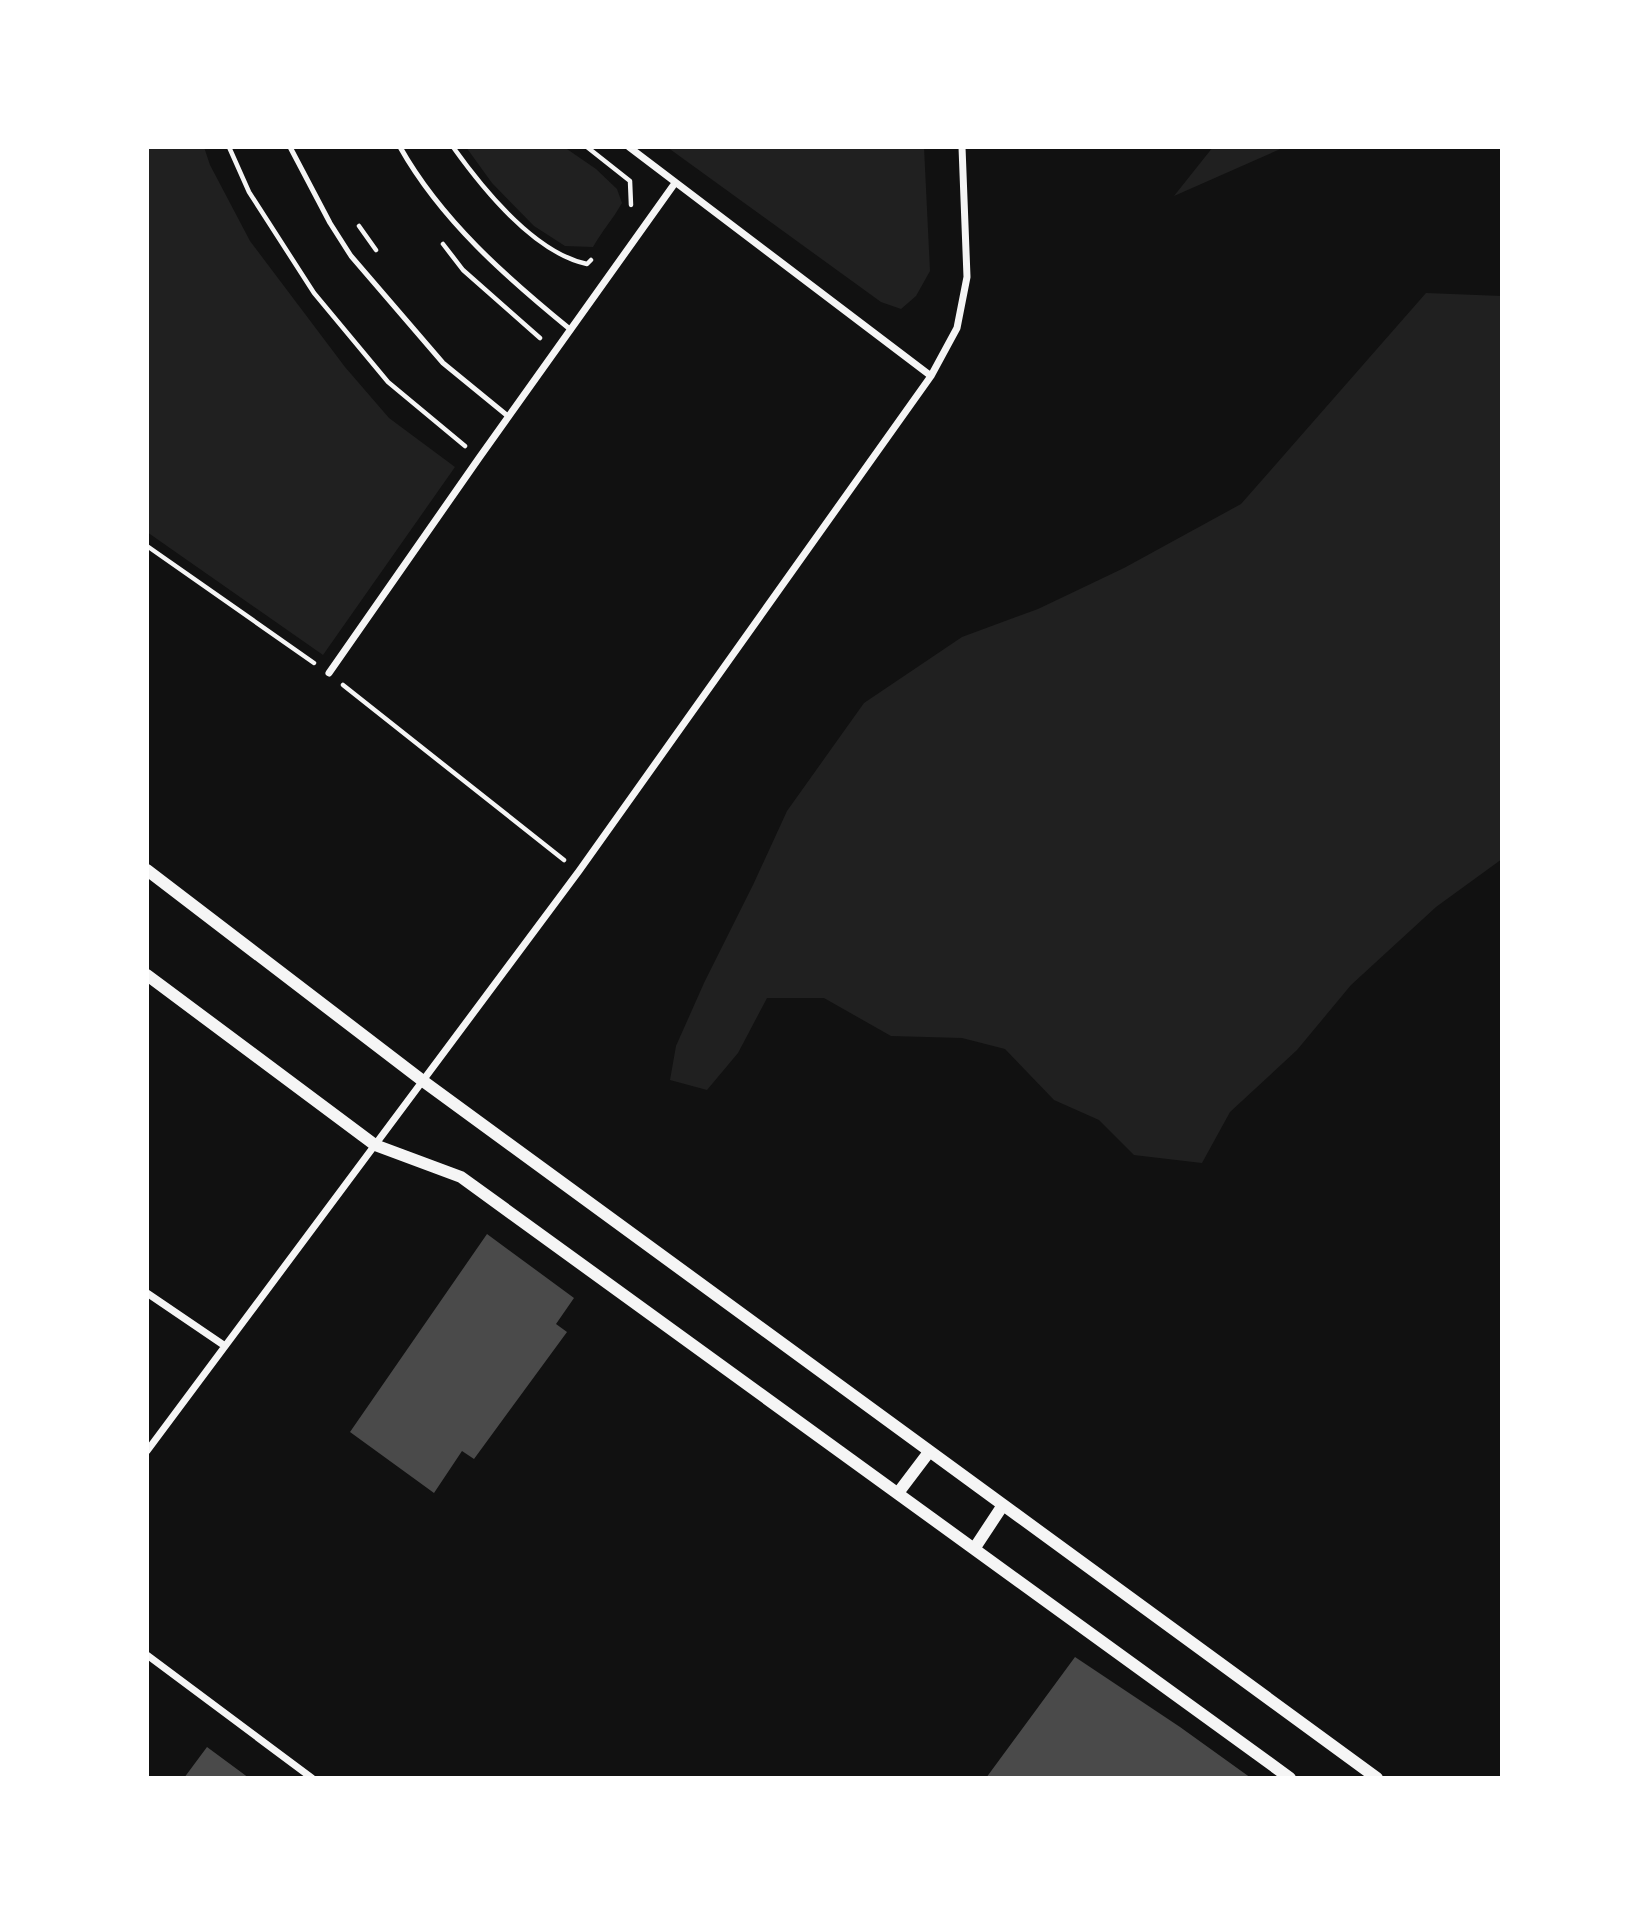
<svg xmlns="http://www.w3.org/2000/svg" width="1649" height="1925" viewBox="0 0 1649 1925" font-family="'Golos Text',sans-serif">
	<rect width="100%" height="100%" fill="#111"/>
	<!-- green -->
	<path fill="#202020" d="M147,147H204L210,165L250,241L345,367L389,418L455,467L323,655L147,532Z
		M466,147H564L596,169L617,189L622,203C613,219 602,231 593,247L565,246L534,226L492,183Z
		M667,147H924L930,271L916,296L901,309L881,302Z
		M1213,147H1285L1174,196Z
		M1426,293L1502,296V859L1436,907L1351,985L1297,1050L1230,1112L1202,1163L1134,1155L1099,1120L1054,1100L1005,1049L962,1038L891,1036L824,998H767L738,1053L707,1090L670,1080L676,1046L704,983L753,885L787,811L864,703L962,637L1038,609L1124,568L1241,504Z"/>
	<!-- building -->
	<path fill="#4a4a4a" d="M487,1234L574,1298L556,1324L567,1332L474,1459L462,1451L434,1493L350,1432Z
		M1075,1657L1180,1727L1251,1778H986Z
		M207,1747L249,1778H184Z"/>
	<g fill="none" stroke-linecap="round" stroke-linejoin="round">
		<!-- path -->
		<path stroke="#f5f5f5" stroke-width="4.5" d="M229,147L249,192L314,293L388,382L465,446
			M453,147C483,189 535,253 587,264L591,260
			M587,147L630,181L631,205
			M359,226L376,250
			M443,244L463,270L540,338
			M147,546L314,663
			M343,685L564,860"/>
		<!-- service -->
		<path stroke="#f5f5f5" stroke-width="5" d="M290,147L330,223L351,256L443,363L509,417
			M400,147C441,220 506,277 571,330"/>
		<!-- minor -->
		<path stroke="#f5f5f5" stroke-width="7" d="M629,147L931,376
			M329,673L479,458L675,183
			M147,1293L225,1346
			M147,1451L579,871L931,376L957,328L967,277L962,147
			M147,1655L312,1778"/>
		<!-- tertiary -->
		<path stroke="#f5f5f5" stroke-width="12" d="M147,870L423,1081L1377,1778
			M147,975L375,1145L461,1177L1290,1778
			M898,1493L929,1452
			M974,1549L1003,1505"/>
	</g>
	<!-- border -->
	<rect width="1649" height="1925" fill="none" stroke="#ffffff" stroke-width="298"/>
</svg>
